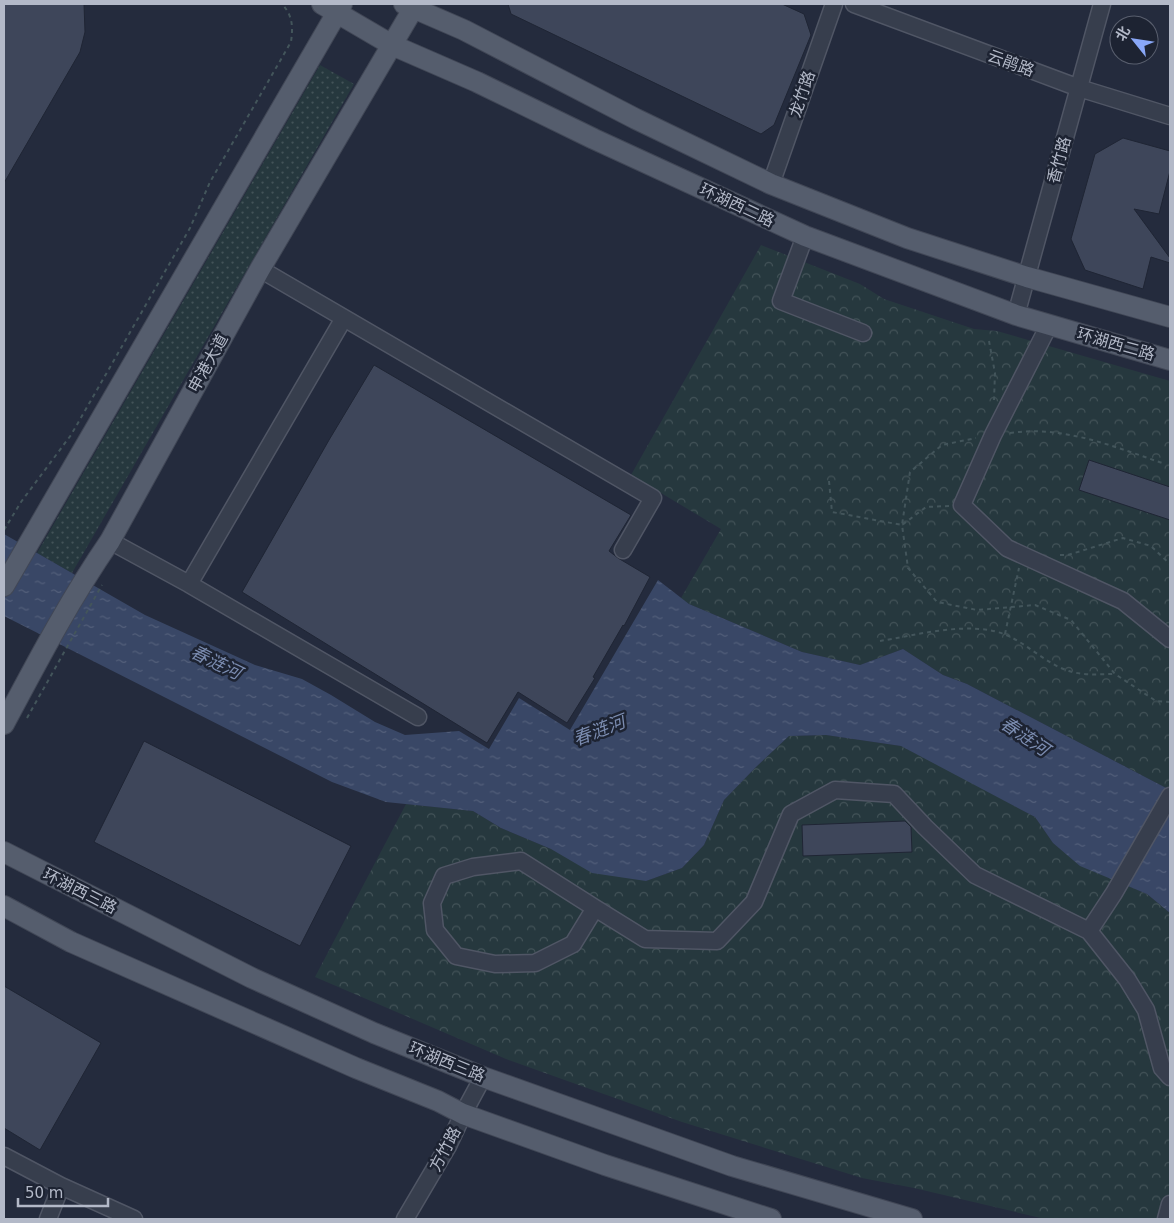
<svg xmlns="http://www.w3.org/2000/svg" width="1174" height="1223" viewBox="0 0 1174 1223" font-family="'DejaVu Sans','Noto Sans SC',sans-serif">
	<defs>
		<pattern id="grass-dots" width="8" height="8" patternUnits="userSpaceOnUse" patternTransform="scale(1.25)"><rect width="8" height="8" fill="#26383e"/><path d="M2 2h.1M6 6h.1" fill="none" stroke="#435358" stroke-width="1.8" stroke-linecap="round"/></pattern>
		<pattern id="park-crowns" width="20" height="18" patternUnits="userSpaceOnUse" patternTransform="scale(1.25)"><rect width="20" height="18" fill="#26383e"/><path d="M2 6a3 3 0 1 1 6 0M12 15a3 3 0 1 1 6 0" fill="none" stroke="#435358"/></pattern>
		<pattern id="water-ripples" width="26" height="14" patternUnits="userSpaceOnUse" patternTransform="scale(1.25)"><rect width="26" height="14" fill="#394766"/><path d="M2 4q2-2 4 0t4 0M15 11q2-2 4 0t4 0" fill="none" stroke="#535f7a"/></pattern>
	</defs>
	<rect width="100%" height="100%" fill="#242b3d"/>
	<!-- grass -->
	<path fill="url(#grass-dots)" d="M320,65L354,84L72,573L37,553Z"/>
	<!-- park -->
	<path fill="url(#park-crowns)" d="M761,245L860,284L884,299L974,329L997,331L1170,381V790L967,684L943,675L903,649L860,665L802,652L689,604L681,598L721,529L631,475Z
		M826,735L901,746L943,767L1035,817L1053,843L1080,865L1147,894L1170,913V1219H1045L914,1188L862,1178L682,1122L506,1059L315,977L406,804L473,811L501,828L551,849L646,881L682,868L704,845L724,800L756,767L789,736Z"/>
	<!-- water -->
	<path fill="url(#water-ripples)" d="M4,534L145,615L255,665L302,679L331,695L375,722L405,735L459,731L489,749L519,698L570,730L658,580L689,604L802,652L860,665L903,649L943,675L967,684L1170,790V913L1147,894L1080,866L1053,843L1035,817L901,746L826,735L789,736L756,767L724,800L704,845L682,868L646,881L592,873L551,849L501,828L473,811L386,802L332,782L4,616Z"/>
	<!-- building -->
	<path fill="#3e465a" stroke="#1f2534" d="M4,4H84L85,32L80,52L4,183Z
		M508,4H782L804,14L811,35L774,125L761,134L511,14Z
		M1123,138L1170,151V171L1159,214L1134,209L1170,258V263L1151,257L1143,289L1085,270L1071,239L1095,154Z
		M374,365L631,515L609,551L618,558L650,577L624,626L623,625L593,677L595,678L567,723L518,692L487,743L242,592L329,440Z
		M1089,460L1170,487V520L1079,490Z
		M144,741L351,846L300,946L94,842Z
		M905,821L911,827L912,852L803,856L802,825Z
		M4,986L101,1043L40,1150L4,1128Z"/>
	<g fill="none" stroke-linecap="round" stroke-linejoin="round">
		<defs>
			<path id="minor" d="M854,4L1079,88L1170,116
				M771,184L834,4
				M805,236L781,301L863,333
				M260,269L653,498L623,550
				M1016,315L1102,4
				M1049,325L993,435L962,505L1007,548L1123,601L1170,639
				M110,541L189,584L418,717
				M189,584L344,318
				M1170,796L1114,893L1089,931L1127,979L1146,1010L1162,1068L1170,1077
				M595,908L573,944L535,963L495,964L456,956L435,930L432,903L444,876L473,867L521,861L595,908L645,939L717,941L754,902L791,814L835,790L894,794L925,827L975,875L1089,931
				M4,1156L61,1186L134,1219
				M48,1219L61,1186
				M405,1219L448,1146L463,1114L483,1077
				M1166,1219L1170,1204"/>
			<path id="major" d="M322,4L392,45L477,82L594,139L805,236L1016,315L1170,360
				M404,4L464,30L636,119L771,184L907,238L1027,277L1170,317
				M4,586L342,4
				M4,724C37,662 70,599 110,541L260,269L413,9
				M4,852L252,978L374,1033L483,1077L732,1166L912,1219
				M4,906L71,942L356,1068L438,1101L463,1114L605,1165L771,1219"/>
		</defs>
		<!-- minor casing -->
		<use href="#minor" stroke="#505665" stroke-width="19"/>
		<!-- major casing -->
		<use href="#major" stroke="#414756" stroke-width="22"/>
		<!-- path -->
		<path stroke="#43555b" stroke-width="2" stroke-dasharray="4 4" stroke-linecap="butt" d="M989,341L995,373L994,400
			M1010,433C1063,425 1115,447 1165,464
			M829,481L832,512L902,525L910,472L942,445L976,438
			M949,506L926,507L902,525L908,568L937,602L977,610L1035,605L1071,620L1115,674L1156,701L1170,702
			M4,530L21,502L71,435L190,228L210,182L291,42C293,27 293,16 282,4
			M1060,555H1068L1123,538L1151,546L1170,564
			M1005,634L1019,568
			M880,641C916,635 972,620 1006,635C1028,644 1046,664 1069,671C1084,676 1100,674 1115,674
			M27,718L102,585"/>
		<!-- minor -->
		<use href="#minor" stroke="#373e4d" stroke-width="16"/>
		<!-- major -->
		<use href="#major" stroke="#555d6d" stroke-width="20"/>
	</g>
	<g text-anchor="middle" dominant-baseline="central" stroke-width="5" stroke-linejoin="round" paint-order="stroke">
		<!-- street labels -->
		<g font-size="16" fill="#b3b9c8" stroke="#1d2332">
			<text transform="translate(1011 63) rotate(20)">云鹃路</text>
			<text transform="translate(802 94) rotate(-71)">龙竹路</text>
			<text transform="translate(1059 160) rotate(-75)">香竹路</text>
			<text transform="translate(737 205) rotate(25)">环湖西二路</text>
			<text transform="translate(1116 344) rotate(16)">环湖西二路</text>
			<text transform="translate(208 363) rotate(-61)">申港大道</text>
			<text transform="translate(80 891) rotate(27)">环湖西三路</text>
			<text transform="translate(447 1062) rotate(22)">环湖西三路</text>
			<text transform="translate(445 1149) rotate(-62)">方竹路</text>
		</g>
		<!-- water labels -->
		<g font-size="18" font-style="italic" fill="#7b8cb0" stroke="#1d2332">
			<text transform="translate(216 662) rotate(26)">春涟河</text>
			<text transform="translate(599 730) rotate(-21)">春涟河</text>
			<text transform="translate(1025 736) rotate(34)">春涟河</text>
		</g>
	</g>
	<!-- border -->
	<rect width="1174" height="1223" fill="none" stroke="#b3b9c8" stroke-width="10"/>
	<!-- north arrow -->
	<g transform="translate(1134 40) rotate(300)"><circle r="24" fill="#1d2332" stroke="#595f6e"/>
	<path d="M0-4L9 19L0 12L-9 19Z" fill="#89a7f7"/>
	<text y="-8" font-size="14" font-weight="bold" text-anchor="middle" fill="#b3b9c8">北</text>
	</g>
	<!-- scale -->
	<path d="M18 1198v8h90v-8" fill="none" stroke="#b3b9c8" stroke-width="2.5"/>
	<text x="25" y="1198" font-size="15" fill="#b3b9c8" stroke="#1d2332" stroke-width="4" paint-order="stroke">50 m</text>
</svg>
